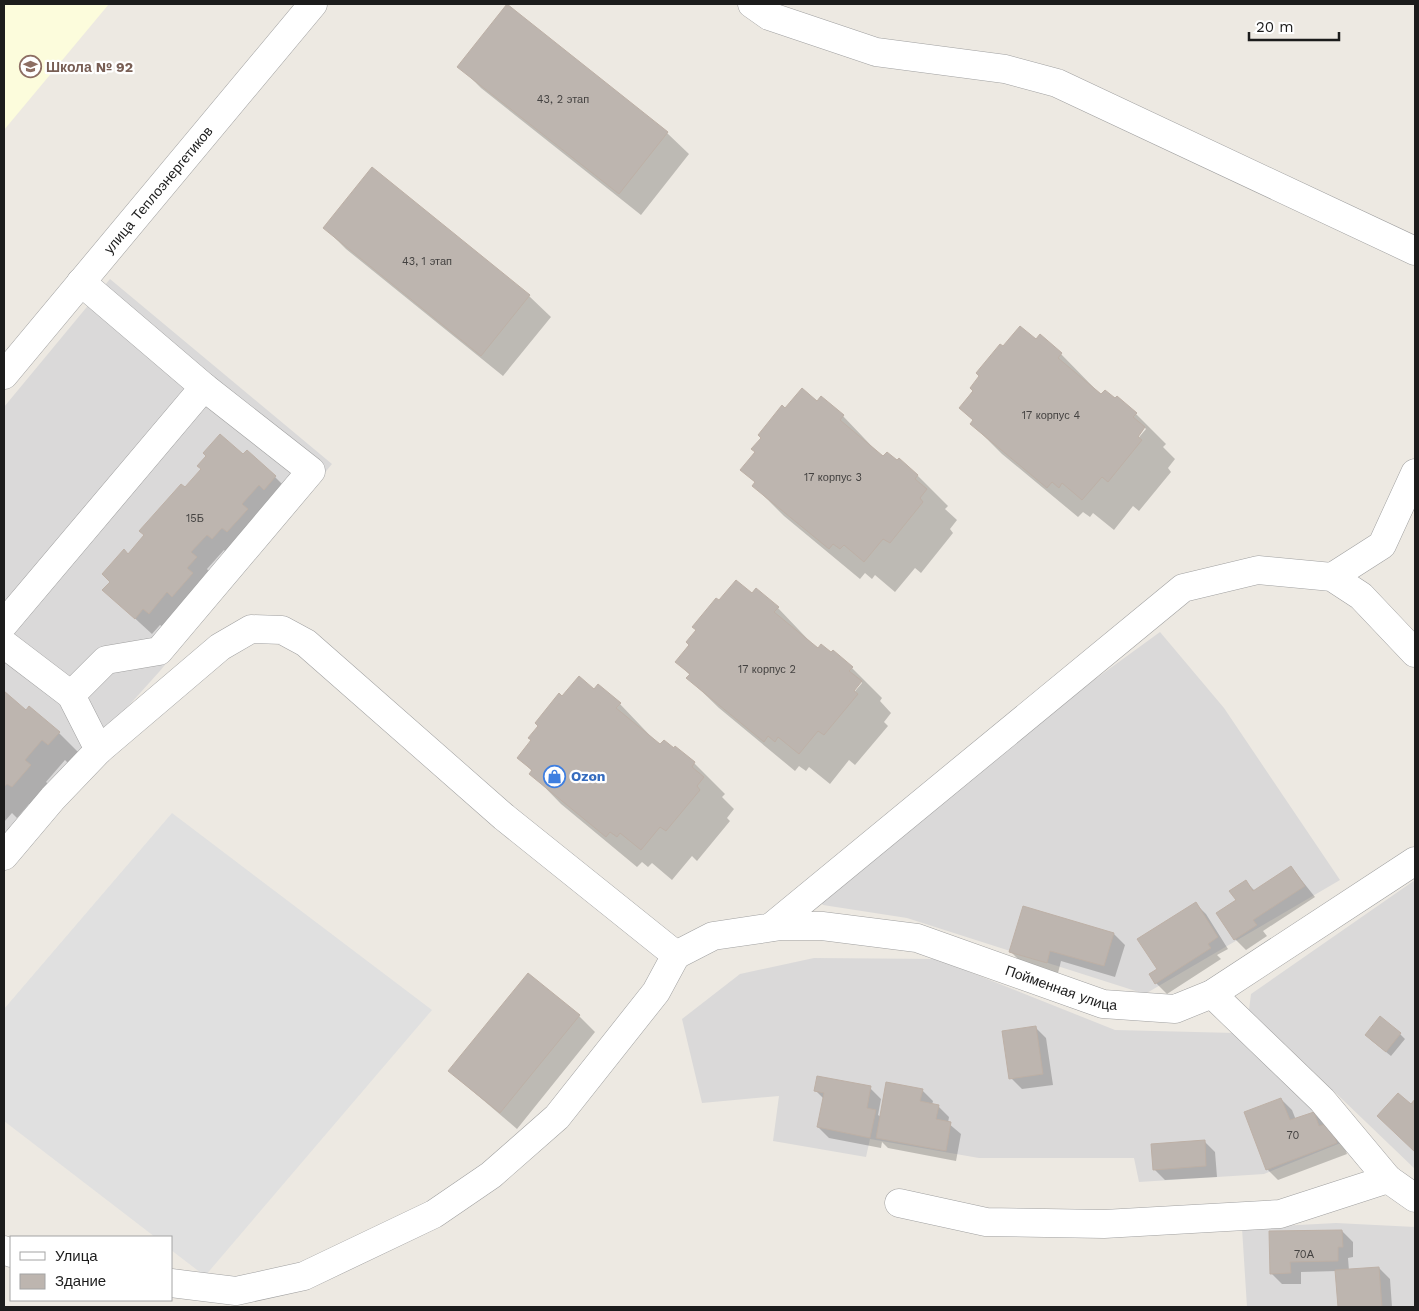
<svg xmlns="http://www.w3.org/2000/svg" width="1419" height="1311" font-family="'Work Sans',sans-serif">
  <rect width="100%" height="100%" fill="#ede9e2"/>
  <!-- residential -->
  <path fill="#dad9d9" d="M110,279L332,464L159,672L104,733L4,835V407Z
    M1160,632L1224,708L1340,880L1145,994L907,918L823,905L808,888Z
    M1415,880V1169L1249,1010L1251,994Z
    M814,958L937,959L1115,1030L1235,1033L1348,1140L1264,1174L1139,1182L1134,1158H979L870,1139L866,1157L773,1141L779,1096L702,1103L682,1019L740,974Z
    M1336,1223L1415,1227V1307H1247L1242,1228Z"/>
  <!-- education -->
  <path fill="#fcfcdc" d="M4,4H109L4,130Z"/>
  <!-- parking -->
  <path fill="#e0e0e0" d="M172,813L432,1010L205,1276L171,1250V1237H155L4,1121V1009Z"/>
  <!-- shadow -->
  <path fill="#0003" fill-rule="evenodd" d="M459,66L667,133L689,154L641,215L481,88Z
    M325,228L529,296L551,317L503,376L346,249Z
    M1040,336L1061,354L1102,396L1136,414L1166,444L1163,447L1175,459L1168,468L1171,472L1139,511L1133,506L1114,530L1093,513L1090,517L1083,512L1078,517L1002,454L972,424L974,421L960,408L1004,348L1036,341ZM1144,427L1146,429L1135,442Z
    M817,402L843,416L883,458L897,462L899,460L918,476L948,506L945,509L957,520L950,529L953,533L921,573L915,568L895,592L875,575L872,579L865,573L860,579L784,516L754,486L756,483L742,470L785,410Z
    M243,456L275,477L291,493L229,555L224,550L207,569L212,575L166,629L160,625L152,634L104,590L128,555L185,489Z
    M752,595L778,608L818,650L852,668L882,698L880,701L891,713L884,722L888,726L855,765L849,760L830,784L809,767L806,771L799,766L795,771L719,708L688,678L690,675L677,662L719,602ZM861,681L862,683L851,696L849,695Z
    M595,691L620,704L660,746L674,750L675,748L694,763L725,794L722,797L734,809L727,818L730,821L697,861L692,856L672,880L652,863L648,867L642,862L637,867L561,804L531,773L532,771L519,758L562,698Z
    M4,692L26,711L59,733L80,754L71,766L65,760L46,782L52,787L34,808L29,804L17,818L12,813L4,822Z
    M1291,867L1315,897L1263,931L1267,936L1246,950L1235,939L1218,914L1237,900L1246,882L1255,891Z
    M1195,903L1206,914L1228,949L1217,955L1221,959L1167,994L1156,983L1158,970Z
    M1024,907L1114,934L1125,945L1115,977L1061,961L1058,973L1022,963L1011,952Z
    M579,1016L595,1032L517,1129L449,1071Z
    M1035,1027L1046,1038L1053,1085L1022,1089L1011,1078Z
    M1400,1034L1405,1039L1391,1056L1371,1040Z
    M870,1088L881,1099L878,1115L881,1117L922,1090L933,1101L932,1105L938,1106L949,1117L948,1123L961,1134L956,1161L888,1148L882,1142L881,1148L829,1138L818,1127L824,1099L816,1091Z
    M1281,1099L1292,1110L1296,1120L1313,1113L1340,1135L1347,1154L1278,1180L1267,1169Z
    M1204,1141L1215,1152L1217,1177L1165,1180L1154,1169Z
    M1342,1231L1353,1242V1257L1348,1258L1349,1271L1379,1268L1390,1279L1392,1307H1340L1337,1271L1301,1272V1284H1282L1271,1273L1270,1233Z"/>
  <!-- building -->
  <path fill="#bdb5af" stroke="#bdb0a6" d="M507,4L668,132L619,194L457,67Z
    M372,167L530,295L481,356L323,228Z
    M1020,326L1036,339L1040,334L1062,353L1058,358L1101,394L1105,390L1115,398L1117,396L1137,413L1133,417L1145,427L1138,437L1142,440L1108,482L1102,477L1082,500L1062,483L1059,488L1052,482L1047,488L970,424L973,420L959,408L973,391L970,388L979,376L976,373L1000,344L1003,346Z
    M802,388L817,401L821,396L844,415L840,420L883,456L887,452L897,460L899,458L918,475L915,479L927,489L920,498L923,502L890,543L883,539L864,562L844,545L840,549L833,544L829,549L752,486L755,482L740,470L755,452L751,449L761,438L758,435L782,405L785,408Z
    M220,434L243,454L247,450L276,476L264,490L259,485L242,504L248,509L227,532L222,528L212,539L207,535L191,552L197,557L187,568L193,573L172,597L167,592L149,614L143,609L135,619L102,590L110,582L102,574L124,549L128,554L144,535L139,531L181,484L185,487L201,469L197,466L206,456L203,453Z
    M736,580L752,593L756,588L779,607L774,612L818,648L821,644L831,652L833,650L853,667L849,671L862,681L854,691L858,694L824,735L818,731L799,754L778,737L775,742L768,736L764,742L686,678L690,674L675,662L689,645L686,642L696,630L692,627L716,598L719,600Z
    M579,676L594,689L598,684L621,703L616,708L660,744L664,740L674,748L675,746L695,762L692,767L704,777L697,786L700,790L666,831L660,827L641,850L620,833L617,837L610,832L606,837L529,774L532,770L517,758L531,740L528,738L538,726L535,723L559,693L562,696Z
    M4,691L26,710L29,706L60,732L48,745L42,740L25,760L31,765L12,787L7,784L4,787Z
    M1291,866L1305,886L1253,920L1257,925L1234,940L1216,913L1236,900L1229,891L1246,880L1253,891Z
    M1196,902L1218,937L1208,944L1211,948L1155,984L1149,974L1157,969L1137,939Z
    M1023,906L1114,933L1104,966L1050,951L1047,963L1009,952Z
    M528,973L580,1015L500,1113L448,1071Z
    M1380,1016L1401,1033L1386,1052L1365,1035Z
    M1036,1026L1043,1074L1009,1079L1002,1031Z
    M817,1076L871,1086L867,1108L876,1110L870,1138L817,1127L824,1093L814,1091Z
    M886,1082L923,1089L920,1101L939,1105L936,1119L951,1122L946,1151L876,1138Z
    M1398,1093L1411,1104L1415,1099V1152L1377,1116Z
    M1281,1098L1290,1120L1314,1112L1319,1126L1329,1123L1337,1143L1266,1170L1244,1112Z
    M1205,1140L1206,1166L1153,1170L1151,1144Z
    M1342,1230L1343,1247H1338V1261L1290,1262L1291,1273L1270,1274L1269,1231Z
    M1379,1267L1382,1307H1338L1335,1270Z"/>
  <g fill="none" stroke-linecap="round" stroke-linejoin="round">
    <defs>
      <g id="minor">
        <path d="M752,4L769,16L876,52L1005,69L1057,83L1415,251"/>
        <path id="s1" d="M4,375L313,4"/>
        <path d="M1332,577L1382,545L1415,473"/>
        <path d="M4,624L204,387L81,282"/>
        <path d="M4,644L71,695L99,750"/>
        <path d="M71,695L106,660L159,651L311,471L204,387"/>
        <path d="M4,856L53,798L99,750L220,647L251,629L282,630L306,643L504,817L676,955"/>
        <path d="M771,927L1183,588L1258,570L1332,577L1361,596L1415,653"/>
        <path id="s2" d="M676,955L713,936L781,926H822L917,938L1103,1004L1175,1009L1212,994L1415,861"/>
        <path d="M1212,994L1322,1100L1388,1179L1415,1198"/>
        <path d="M899,1203L986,1222L1104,1224L1280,1214L1388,1179"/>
        <path d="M4,1250L11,1253"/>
        <path d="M171,1283L236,1291L304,1276L434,1214L491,1175L557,1117L656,992L676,955"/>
      </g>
    </defs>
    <!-- minor casing -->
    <use href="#minor" stroke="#a0a0a0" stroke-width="29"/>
    <!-- minor -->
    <use href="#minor" stroke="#fff" stroke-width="28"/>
  </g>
  <!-- icons -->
  <defs>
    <symbol id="school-ring" viewBox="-11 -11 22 22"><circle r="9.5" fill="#fff" stroke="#8d6e63" stroke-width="1.5"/><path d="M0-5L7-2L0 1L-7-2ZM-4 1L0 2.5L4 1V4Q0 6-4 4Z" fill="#8d6e63"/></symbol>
    <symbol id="shop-ring" viewBox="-11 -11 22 22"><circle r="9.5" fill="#fff" stroke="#3f7fe0" stroke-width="1.5"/><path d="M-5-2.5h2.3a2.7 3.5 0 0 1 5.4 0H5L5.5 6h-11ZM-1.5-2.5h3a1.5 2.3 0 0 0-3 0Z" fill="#3f7fe0"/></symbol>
  </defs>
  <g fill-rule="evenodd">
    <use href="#school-ring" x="18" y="54" width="25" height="25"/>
    <use href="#shop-ring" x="542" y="764" width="25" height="25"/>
  </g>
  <g text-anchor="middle" stroke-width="4.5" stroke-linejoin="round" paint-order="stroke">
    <!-- number labels -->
    <g font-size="11" fill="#444241">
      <text x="563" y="103">43, 2 этап</text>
      <text x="427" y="265">43, 1 этап</text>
      <text x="1051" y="419">17 корпус 4</text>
      <text x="833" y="481">17 корпус 3</text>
      <text x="195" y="522">15Б</text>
      <text x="767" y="673">17 корпус 2</text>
      <text x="1293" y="1139">70</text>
      <text x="1304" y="1258">70А</text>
    </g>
    <!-- education labels -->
    <g font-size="14" font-weight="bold" fill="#785e54" stroke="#fff" text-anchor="start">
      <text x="46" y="72">Школа № 92</text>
    </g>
    <!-- street labels -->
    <g font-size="14" fill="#1c1c1c" stroke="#fff">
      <text dy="5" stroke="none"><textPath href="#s1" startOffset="241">улица Теплоэнергетиков</textPath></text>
      <text dy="5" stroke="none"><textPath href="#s2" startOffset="400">Пойменная улица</textPath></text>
    </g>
    <!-- shop labels -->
    <g font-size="14" font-weight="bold" fill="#366cbe" stroke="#fff" text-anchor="start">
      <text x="571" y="781">Ozon</text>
    </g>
  </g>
  <!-- border -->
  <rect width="1419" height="1311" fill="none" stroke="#1c1c1c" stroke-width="10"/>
  <!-- legend -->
  <rect x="10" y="1236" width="162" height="65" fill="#ffffff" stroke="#a4a4a4"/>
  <rect x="20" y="1252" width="25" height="8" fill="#ffffff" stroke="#a4a4a4"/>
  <text x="55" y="1261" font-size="15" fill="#1c1c1c">Улица</text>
  <rect x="20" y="1274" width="25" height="15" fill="#bdb5af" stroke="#a4a4a4"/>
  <text x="55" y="1286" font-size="15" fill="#1c1c1c">Здание</text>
  <!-- scale -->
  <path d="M1249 32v8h90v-8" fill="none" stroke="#1c1c1c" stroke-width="2.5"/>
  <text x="1256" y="32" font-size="15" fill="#1c1c1c" stroke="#ffffff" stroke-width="4" paint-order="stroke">20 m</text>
</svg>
